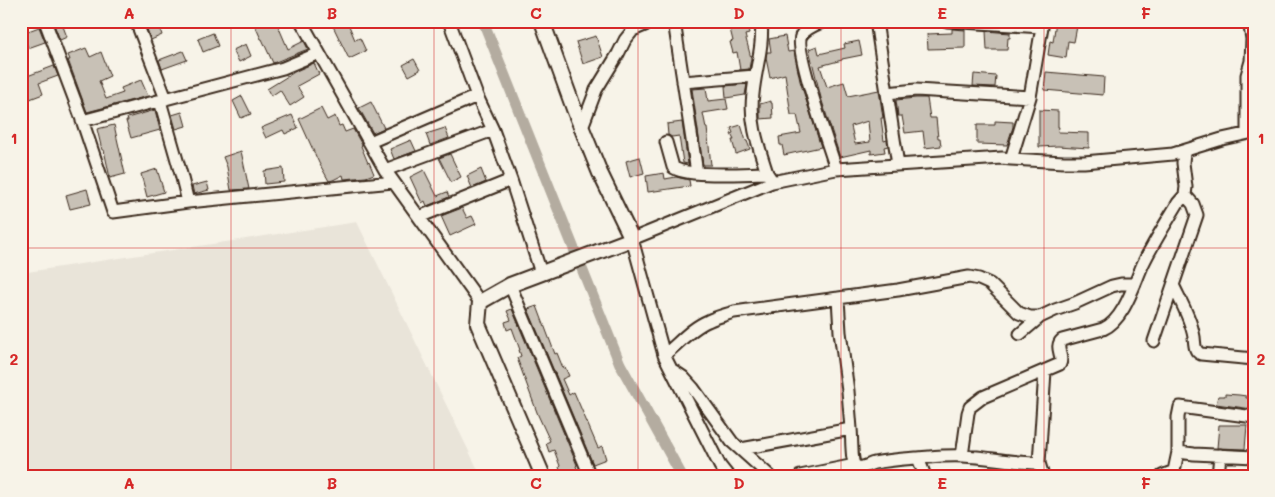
<svg xmlns="http://www.w3.org/2000/svg" width="1275" height="497" font-family="Mali,sans-serif">
  <rect width="100%" height="100%" fill="#f7f3e8"/>
  <filter id="ink" filterUnits="userSpaceOnUse"><feTurbulence type="fractalNoise" baseFrequency=".02" numOctaves="2"/><feDisplacementMap in="SourceGraphic" scale="10" xChannelSelector="R" yChannelSelector="G"/><feConvolveMatrix kernelMatrix="1 2 1 2 8 2 1 2 1" color-interpolation-filters="sRGB"/></filter>
  <g filter="url(#ink)">
    <!-- built -->
    <path fill="#e9e4d9" d="M357,222L481,476H21V273Z"/>
    <g fill="none" stroke-linecap="round" stroke-linejoin="round">
      <!-- canal -->
      <path stroke="#b4aca0" stroke-width="11" d="M483,21L620,364L682,476"/>
    </g>
    <!-- building -->
    <path fill="#c8c1b6" stroke="#3b2a1e" fill-rule="evenodd" d="M56,21H61L67,37L60,40L53,22Z
      M153,21H157L162,35L151,40L145,24Z
      M253,21H276L288,49L304,41L308,49L273,63L262,39H261Z
      M339,21H347L355,40L360,38L366,51L349,59L332,24Z
      M1056,21H1078L1074,42L1068,41L1066,58L1048,55L1050,41L1053,42Z
      M747,25L749,34L745,35L751,58L749,69L740,70L737,52L733,53L730,42L733,41L730,29Z
      M39,27L45,42L28,48L23,33Z
      M952,29L965,30V48L928,49L927,34L952,33Z
      M986,31L1010,33V38H1008L1007,50H987Z
      M213,33L218,46L203,52L198,39Z
      M596,36L603,57L583,64L576,42Z
      M785,36L788,52L794,51L800,81L821,147L784,155L782,145H780L779,137L801,133L797,115H791L785,74L770,78L766,58L767,52H771L769,39Z
      M859,41L862,55L842,59V60L820,66L827,87L844,82L848,96L879,90L883,118H881L884,141L887,140L888,146L884,147L885,152L871,154V150L840,157L821,98L809,49L817,46L819,54L845,48L844,44ZM868,121L870,142L855,144L851,126Z
      M246,44L251,56L239,62L233,50Z
      M86,48L90,57L101,52L110,76L99,81L106,99L123,93L121,88L141,80L148,96L87,112L68,60H70L68,55Z
      M183,51L187,60L162,69L159,60Z
      M414,59L420,70L409,76L403,65Z
      M314,63L319,74L297,86L304,97L290,106L280,90L271,96L267,89L296,71Z
      M54,66L58,76L39,83L43,94L30,99L22,78Z
      M1046,72L1104,77L1103,95L1044,90Z
      M974,74L996,76L995,87L973,86Z
      M747,84L745,95L726,98L725,86Z
      M706,88L708,101L726,99L728,109L703,113L706,128H707L711,165H703L692,89Z
      M242,96L251,114L241,118L233,101Z
      M916,98H927L930,118H936L938,138H940L941,146L925,148L923,131L905,133L902,116H898L896,100Z
      M771,101V103H772L773,118L760,119V104Z
      M371,102L384,128L373,133L359,108Z
      M321,108L327,120L335,116L339,126L342,125L345,132L353,129L362,145L361,146L368,163L369,162L374,174L366,177L344,179L343,175L333,180L329,181L319,163L299,119Z
      M155,110L160,130L131,138L126,121H128L127,118Z
      M1039,110L1058,111V127H1059L1058,132L1089,133V148L1058,146L1039,147Z
      M182,112L186,126L176,129L172,115Z
      M292,115L298,128L285,134L283,130L266,138L261,128Z
      M995,121L1013,122V127L1007,145L977,144V125H995Z
      M682,122L688,164L683,163L679,136L672,137L668,135L667,124Z
      M114,125L125,174L110,178L104,150H102L97,129Z
      M741,125L746,141H747L750,149L736,154L732,140H734L731,134L733,133L731,128Z
      M445,128L449,138L430,145L426,134Z
      M411,140L416,151L394,159L390,149Z
      M241,151L249,189L231,190L227,167L223,157Z
      M450,154L461,177L451,182L439,158Z
      M640,157L644,173L630,177L626,161Z
      M283,168L284,182L265,184L264,171Z
      M157,169L164,192L147,197L141,174Z
      M481,169L486,182L472,188L467,176Z
      M424,170L437,196L447,192L449,197L427,206L425,201L422,203L410,177Z
      M664,173L665,179L676,177L689,180L690,186L648,192L646,176Z
      M207,182L209,190L194,194L192,186Z
      M87,189L91,204L70,209L66,195Z
      M462,208L467,218L472,216L476,224L450,236L441,216Z
      M537,306L555,354L557,353L563,368L565,367L569,376L562,379L569,395L574,392L598,448L602,446L606,459L593,464L528,309Z
      M512,309L577,465L576,466L577,469L562,475L559,467L560,466L554,450L549,452L546,443L550,441L538,415L517,358L521,356L519,350H520L512,328L507,330L505,322L511,320L507,311Z
      M1225,394L1239,395L1246,396V398H1253L1252,409L1216,404L1218,396H1225Z
      M1219,425H1247L1245,449L1217,448Z"/>
    <g fill="none" stroke-linecap="round" stroke-linejoin="round">
      <defs>
        <path id="minor" d="M45,21L80,114L113,212L188,202L393,182
          M136,21L166,99
          M301,21L385,170L480,302
          M449,21L477,96
          M674,21L697,173
          M761,21C764,46 755,70 753,94C749,121 759,148 767,173
          M824,21C817,24 805,28 801,36C794,49 830,149 836,169
          M876,21L898,165
          M947,21L1042,27
          M683,82L755,76
          M887,93L916,90L1030,97
          M160,101L181,174L188,202
          M82,121L283,68L319,53
          M582,127L596,90L618,54L625,40L633,30L647,24L648,21
          M1247,133V75L1251,61L1252,39L1249,21
          M370,142L477,96L493,130L511,180L541,273
          M666,142L673,167C686,178 748,173 767,173L771,179
          M1011,159L1064,162H1084L1173,154L1222,139L1254,132
          M385,170L493,130
          M419,217L511,180
          M510,285L590,476
          M1173,285C1181,302 1191,319 1194,337C1195,345 1194,351 1201,354L1254,359
          M838,298L840,332L848,391L851,429
          M1020,334L1040,317L1055,310L1075,303L1112,286L1121,284H1135
          M1154,341L1197,215L1193,204L1185,195
          M664,355C678,344 691,328 708,321C716,317 725,315 734,312L898,290L969,277L979,279L990,284L1019,313L1030,317H1040
          M674,371L683,377L693,388L732,442L770,476
          M741,449L851,429C852,436 851,463 856,466C861,470 869,464 874,463C888,460 903,459 916,458C931,457 948,455 963,456C988,457 1014,463 1039,463L1045,371
          M1178,452L1194,454L1254,457
          M962,456L968,413L970,407L983,397L1060,364C1064,356 1054,347 1062,340L1103,329C1124,320 1134,284 1143,264C1153,243 1166,223 1178,203L1185,195L1186,187L1183,163L1184,151
          M918,458L925,476
          M1039,463L1043,476
          M728,476L720,466L664,355L632,239L772,182L836,169L1002,158L1011,159L1030,97L1043,21
          M800,476L855,465
          M1162,476L1174,471L1178,452V417L1180,407L1254,417
          M1218,476L1220,455"/>
        <path id="tertiary" d="M542,21L574,109L600,173L632,239L510,285L480,302L478,324L543,476"/>
      </defs>
      <!-- minor casing -->
      <use href="#minor" stroke="#3b2a1e" stroke-width="15"/>
      <!-- tertiary casing -->
      <use href="#tertiary" stroke="#3b2a1e" stroke-width="18"/>
      <!-- minor -->
      <use href="#minor" stroke="#f7f3e8" stroke-width="11"/>
      <!-- tertiary -->
      <use href="#tertiary" stroke="#f7f3e8" stroke-width="14"/>
    </g>
  </g>
  <!-- grid -->
  <path fill="none" stroke="#d62828" stroke-width="1" stroke-opacity="0.55" d="M231,21V476M434,21V476M638,21V476M841,21V476M1044,21V476M21,248H1254"/>
  <!-- margin -->
  <rect width="1275" height="497" fill="none" stroke="#f7f3e8" stroke-width="55"/>
  <rect x="28" y="28" width="1220" height="442" fill="none" stroke="#d62828" stroke-width="2"/>
  <g font-size="16" text-anchor="middle" font-weight="bold" fill="#d62828">
    <text x="129" y="19">A</text>
    <text x="332" y="19">B</text>
    <text x="536" y="19">C</text>
    <text x="739" y="19">D</text>
    <text x="942" y="19">E</text>
    <text x="1146" y="19">F</text>
    <text x="14" y="144">1</text>
    <text x="1261" y="144">1</text>
    <text x="14" y="365">2</text>
    <text x="1261" y="365">2</text>
    <text x="129" y="489">A</text>
    <text x="332" y="489">B</text>
    <text x="536" y="489">C</text>
    <text x="739" y="489">D</text>
    <text x="942" y="489">E</text>
    <text x="1146" y="489">F</text>
  </g>
</svg>
